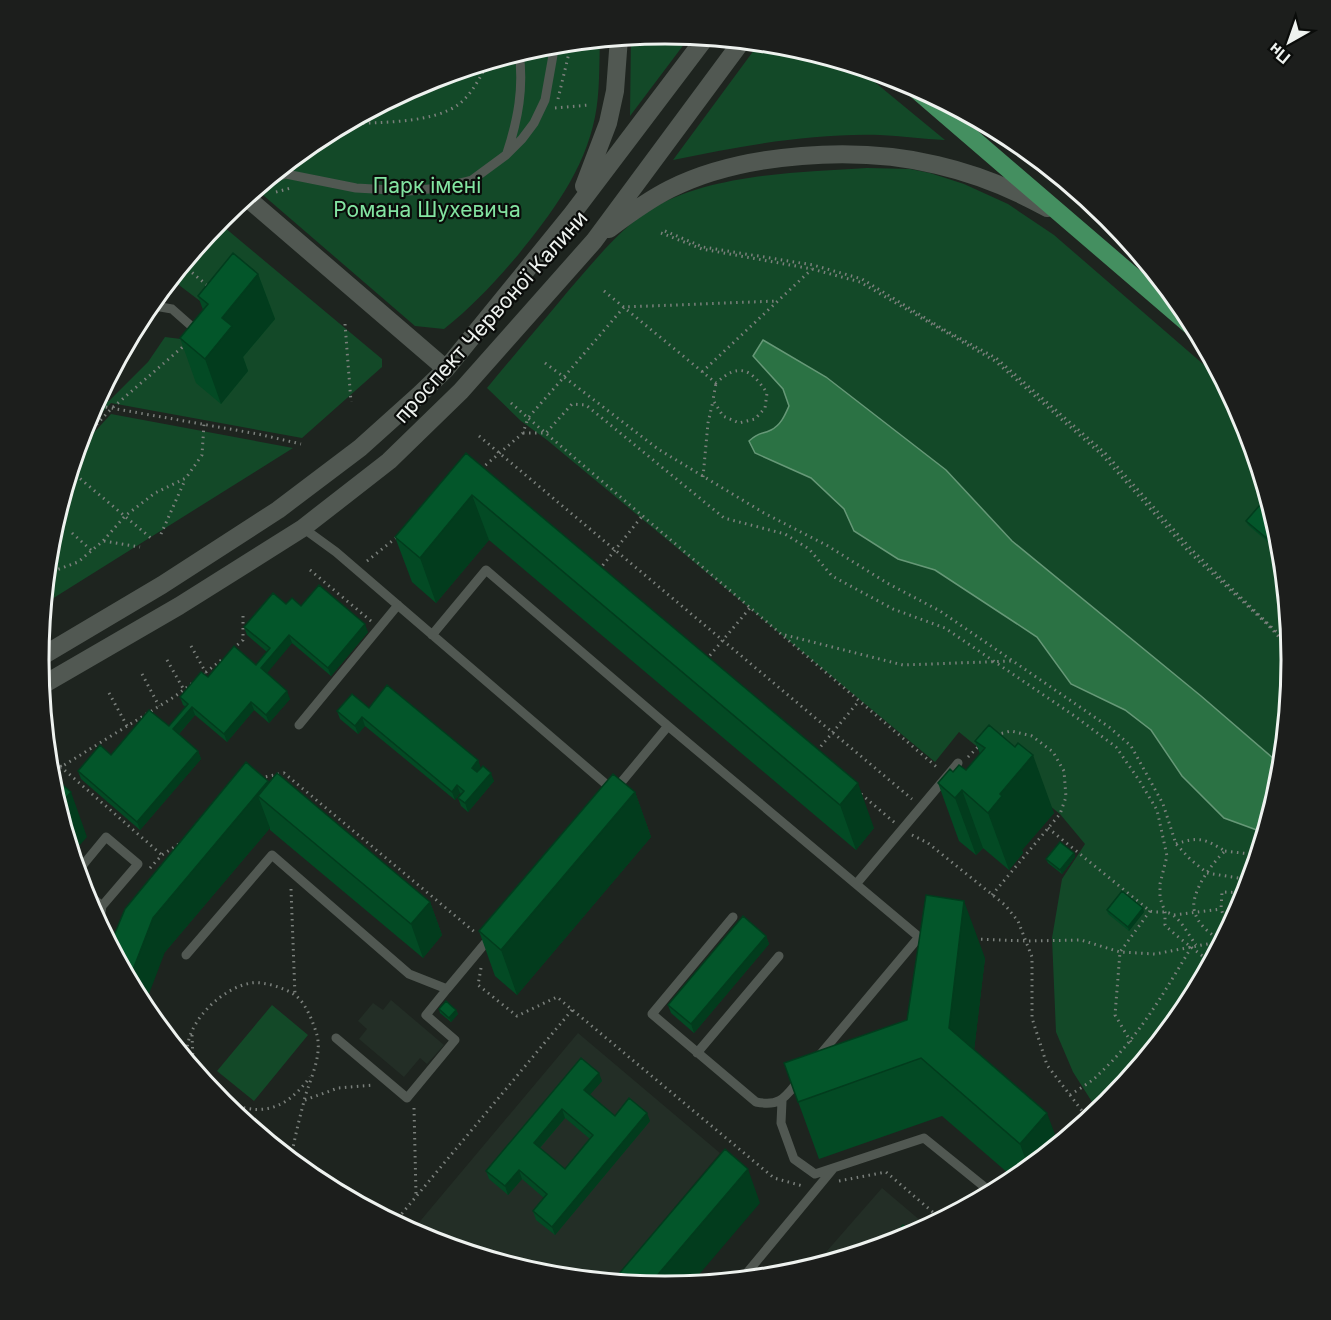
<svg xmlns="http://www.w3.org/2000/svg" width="1331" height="1320" font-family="Inter,sans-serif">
  <rect width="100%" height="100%" fill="#1e241f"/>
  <!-- built -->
  <path fill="#232e26" d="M391,1000L444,1045L427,1064L420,1058L404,1077L359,1039L367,1029L358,1021L373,1003L383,1010Z
    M578,1033L720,1153L612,1282L543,1275L425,1239L411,1232Z
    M882,1188L928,1227L905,1239L813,1267Z"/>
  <!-- green -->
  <path fill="#134928" d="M665,33L691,35L630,116L631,36Z
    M600,39C599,65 600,92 595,117C584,171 552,213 518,255C495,282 472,307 444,329L415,326L256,189L317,138L426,81L544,45Z
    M760,42L788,45L854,65L945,140C923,139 901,136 880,135C811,133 741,146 673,160Z
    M994,128L1014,139L1109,217L1142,257Z
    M867,168L910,169L930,173L964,184L1008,204L1054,235L1225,383L1245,420L1281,538L1292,660L1280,783L1245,900L1187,1009L1109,1104L1101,1110L1094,1105L1073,1072L1056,1032L1052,938L1062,879L1085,844L1060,814L959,732L935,762L547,440L521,421L487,388C514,355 542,323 569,290C594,262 618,230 650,210C708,174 801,172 867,168Z
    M218,222L382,359V367L302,438L111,403L82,434L86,420L98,398L109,401L148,362L165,337L181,339L229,323L171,279Z
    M111,414L293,448L44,604L51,537L77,451Z
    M272,1005L308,1035L254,1101L217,1071Z"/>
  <!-- water -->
  <path fill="#2b7244" stroke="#669877" stroke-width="1.5" d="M763,340L826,377L946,470L1012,541L1201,696L1281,765L1280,783L1265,833L1224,818L1182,776L1151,730L1125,710L1071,684L1037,637L935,570L898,559L854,531L844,509L811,478L755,453L749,441C760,431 761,435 771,430C781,425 785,415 789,406L783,389L753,356Z"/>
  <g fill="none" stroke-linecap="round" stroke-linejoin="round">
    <!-- path -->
    <path stroke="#7b807c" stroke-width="3" stroke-dasharray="1.5 4.5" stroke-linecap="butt" d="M558,99L569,53V44
      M555,108L589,105
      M345,124C377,122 433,124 459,104C472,94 481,76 488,62
      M276,192L291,188
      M665,231L703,247L813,265L862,279L943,329L996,358L1105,453L1191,549L1291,646
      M661,233L702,249L812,269L860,282L995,361L1101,454L1189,552L1267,624L1291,650
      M183,265L209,287
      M604,291L716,383C739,362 751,369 767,393L765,408L755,419L739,423L723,416L713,400L716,383
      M345,324L351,402
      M545,363L564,377L624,307L777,301
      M702,372L812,269
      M511,403L528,418L564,377L658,449L764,513L828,546L887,583L940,611L1109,727L1131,746L1163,804L1176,844L1190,859L1207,873L1251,880
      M94,405L258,434L301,444
      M523,433H546L572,404L586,405L724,518L785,534L809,549L832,576L893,609L945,628L1076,717L1116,747L1139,780L1157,810L1167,856L1160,884V898L1165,912V925C1179,939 1196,950 1211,963
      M479,436L912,799
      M80,442L111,409L186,344
      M481,469L523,433L528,418L939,769
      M71,471L152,539
      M703,477L708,423L713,401
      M72,533L91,550
      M161,534L185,480
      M104,541L140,547
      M367,561L397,537
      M310,570L371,621
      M599,570L643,515
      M47,571L51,572L78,562L103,541L125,516L155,493L186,478L202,455L204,424
      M785,635L903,665L1012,661
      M191,646L206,673
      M233,649L243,640V615
      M167,660L184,690
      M706,660L750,608
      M142,674L159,706
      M201,676L224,658
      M109,693L127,726
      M47,745L61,767L174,697L194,682
      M817,751L859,701
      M968,757L980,745
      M50,774L61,767L162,855
      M260,778L284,773L477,934
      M861,794L895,823
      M1048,828L1150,911C1157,913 1163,911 1169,913C1180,917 1189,936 1196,945
      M912,835L928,843L1005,905L1018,921L1032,957V1018L1047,1065L1089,1120
      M1176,844C1199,836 1205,839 1225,851C1212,863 1188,895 1195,913C1199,926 1211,934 1221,941
      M1225,851L1258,855
      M150,868L162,855L179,844
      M291,889L295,995
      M992,895L1060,814L1066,797L1064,771L1053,752L1032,736L1011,731L999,734
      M1174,915L1221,909
      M1234,921L1226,922L1221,909L1222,892L1247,893
      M975,939L1027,941L1081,940L1120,952L1155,954L1223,941
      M481,968L478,985L517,1016L557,997L774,1178L803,1186
      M192,1035L193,1060L200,1077
      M1131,1042L1115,1015L1120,952L1150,911
      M185,1058C187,1049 188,1039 192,1031C201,1010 227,987 251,983C263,981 285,988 295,995C306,1003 313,1022 317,1035C322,1056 311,1077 305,1097C300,1117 294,1139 291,1160
      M1070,1095C1080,1088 1092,1082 1100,1073C1139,1037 1165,991 1192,946
      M216,1096C255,1118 283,1114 310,1077
      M305,1100L338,1088L374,1085
      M414,1108L416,1195
      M839,1181L886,1172L942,1220
      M394,1223L572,1010
      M913,1228L918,1233"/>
    <!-- lane -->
    <path stroke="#515852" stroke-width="9" d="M507,153C518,119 524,88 519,52
      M267,180L286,174L356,188L409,191L439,188L472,180L506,155L522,139L534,123L545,100L555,44
      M149,305L172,309L198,332
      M303,528L336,552L614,791L668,726L919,937L819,1056
      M432,635L486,570L668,726
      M299,725L398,605
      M78,871L106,837L138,864L102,906L99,924
      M857,883L958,763
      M83,890L102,906
      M733,917L652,1014L756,1102C781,1107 785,1097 800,1079
      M186,955L272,855L409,974L447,989L492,935
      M336,1038L407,1098L455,1040L426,1015L447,989
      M697,1053L779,956
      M782,1101L781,1123L794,1159L815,1174L924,1138L992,1193
      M741,1280L833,1169"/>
    <!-- secondary -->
    <path stroke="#515852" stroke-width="18" d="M584,186L608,123L615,91L619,38
      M246,197L446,369
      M609,229C629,214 648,200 670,189C744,152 858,146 937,165C976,174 1013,189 1047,208
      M39,658L162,585L278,510L360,448L419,395L446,369L572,214L706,37
      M41,686L179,606L303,528L389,461L461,391L594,241L742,41"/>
    <!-- primary -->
    <path stroke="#448f60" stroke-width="18" d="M906,81L1198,332"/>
  </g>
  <!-- wall -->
  <path fill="#034a24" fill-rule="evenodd" d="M258,274L275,319L243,357L248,371L221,404L196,383L180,338L203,310L198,296Z
    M466,453L874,828L856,850L489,540L436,603L412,582L395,537Z
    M1246,521L1281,538V546L1277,550L1248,525Z
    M286,604L301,606L368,632L331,676L292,643L266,673L290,699L269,723L254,710L227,742L195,715L179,734L198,751L201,759L140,830L81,779L78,771L169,726L186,707L183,705L180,697L208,677L256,665L267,652L247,635L244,627Z
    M369,708L478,760L481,769L494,781L468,812L461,806L458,798L461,794L460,793L455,800L365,726L358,734L340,719L337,711Z
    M989,725L1054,813L1022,850L1023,853L1009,870L983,848L976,855L959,841L938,783L953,772L966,770L980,754L975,741Z
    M268,781L269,783L430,902L442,935L423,958L270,830V828L165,952L110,945Z
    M635,792L651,837L517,995L495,976L479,931Z
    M1074,853L1075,857L1062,874L1048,863L1046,859Z
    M1107,910L1144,912L1129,931L1108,914Z
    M766,936L769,944L694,1033L671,1013L668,1005Z
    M985,958L974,1050L1059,1145L1016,1180L942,1116L819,1159L784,1063L907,1020Z
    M439,1009L456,1010L458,1014L451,1022L440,1013Z
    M581,1058L602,1081L590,1094L615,1116L650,1121L555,1235L536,1220L533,1211L544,1198L522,1179L508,1195L489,1179L486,1171ZM565,1118L590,1139L565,1169L540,1148Z"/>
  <!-- shaded-wall -->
  <path fill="#023c1d" d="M258,274L275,319L243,357L248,371L221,404L205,359L222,318Z
    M472,495L489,540L436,603L420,558Z
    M1281,541V546L1277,550L1276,546Z
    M365,624L368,632L331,676L328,668Z
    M289,635L292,643L264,677L261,668Z
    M287,691L290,699L269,723L266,715Z
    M251,702L254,710L227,742L224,734Z
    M192,707L195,715L176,737L173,729Z
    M362,717L365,726L358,734L355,726Z
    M198,751L201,759L140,830L137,822Z
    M1033,755L1054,813L1022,850L1023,853L1009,870L988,813L1000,794Z
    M478,760L481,769L475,776L472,768Z
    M491,773L494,781L468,812L465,803Z
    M268,781L281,815L258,796L270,828L165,952L144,1007L129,980L153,918Z
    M858,783L874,828L856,850L840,805Z
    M457,785L460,793L455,800L452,792Z
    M962,790L983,848L976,855L955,798Z
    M71,792L87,837L72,854L58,807Z
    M635,792L651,837L517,995L501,950Z
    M1074,853L1075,857L1062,874L1060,870Z
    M964,901L985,958L970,1085L949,1028Z
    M430,902L442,935L423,958L411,924Z
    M1143,908L1144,912L1129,931L1128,927Z
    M766,936L769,944L694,1033L691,1024Z
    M456,1010L458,1014L451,1022L449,1018Z
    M599,1073L602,1081L587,1098L584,1090Z
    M562,1109L565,1118L537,1151L534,1143Z
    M647,1113L650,1121L555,1235L552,1227Z
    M1047,1113L1059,1145L1029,1169L1020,1144Z
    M748,1169L760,1203L691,1284L665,1287L649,1285Z
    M519,1170L522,1179L508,1195L505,1186Z"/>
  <!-- building -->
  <path fill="#03562a" stroke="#023c1d" stroke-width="1.5" fill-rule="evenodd" d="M233,253L258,274L222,318L232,326L205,359L180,338L208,304L198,296Z
    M466,453L858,783L840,805L472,495L420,558L395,537Z
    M1266,498L1269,501L1281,538V541L1276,546L1246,521Z
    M319,585L365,624L328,668L289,635L261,668L287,691L266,715L251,702L224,734L192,707L173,729L198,751L137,822L78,771L100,745L111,755L149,710L169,726L188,704L180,697L201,672L208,677L234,646L256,665L270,648L244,627L273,593L286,604L292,598L301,606Z
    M387,685L478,760L472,768L477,772L483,766L491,773L465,803L458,798L464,791L457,785L452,792L362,717L355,726L337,711L352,694L369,708Z
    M989,725L1015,747L1018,743L1033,755L1000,794L1002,796L988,813L962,790L955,798L938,783L950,769L953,772L959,765L966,770L985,748L975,741Z
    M246,762L268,781L153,918L129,980L110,945L125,909Z
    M277,773L430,902L411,924L258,796Z
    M50,774L71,792L58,807L50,782Z
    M613,774L635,792L501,950L479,931Z
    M1060,842L1074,853L1060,870L1046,859Z
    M1122,891L1143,908L1128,927L1107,910Z
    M926,895L964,901L949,1028L1047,1113L1020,1144L921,1058L798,1102L784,1063L907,1020Z
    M743,916L766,936L691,1024L668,1005Z
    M446,1001L456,1010L449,1018L439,1009Z
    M581,1058L599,1073L584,1090L615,1116L629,1098L647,1113L552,1227L533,1211L547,1194L519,1170L505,1186L486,1171ZM562,1109L593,1135L565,1169L534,1143Z
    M725,1149L748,1169L649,1285L612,1282Z
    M903,1225L914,1234L905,1239L885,1245Z"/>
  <g text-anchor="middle" stroke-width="4.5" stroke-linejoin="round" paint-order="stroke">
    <!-- park labels -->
    <g font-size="21" fill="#83e4a1" stroke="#0a0c0a">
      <text x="427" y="193">Парк імені<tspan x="427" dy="24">Романа Шухевича</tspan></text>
    </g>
    <!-- street labels -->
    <g font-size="21" fill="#eef2ef" stroke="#0a0c0a">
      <text transform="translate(491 317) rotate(-48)" y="7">проспект Червоної Калини</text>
    </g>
  </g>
  <!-- crop -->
  <path d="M0 0H1331V1320H0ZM49 660a616 616 0 1 1 1232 0a616 616 0 1 1-1232 0Z" fill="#1c1e1c" fill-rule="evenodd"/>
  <path fill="none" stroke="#eef2ef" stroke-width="3" d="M49 660a616 616 0 1 1 1232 0a616 616 0 1 1-1232 0Z"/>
  <!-- north arrow -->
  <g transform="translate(1289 42) rotate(220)" stroke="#0a0c0a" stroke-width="4.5" paint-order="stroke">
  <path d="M0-4.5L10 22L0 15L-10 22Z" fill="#eef2ef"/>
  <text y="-9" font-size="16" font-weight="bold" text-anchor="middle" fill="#eef2ef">Пн</text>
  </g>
</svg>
